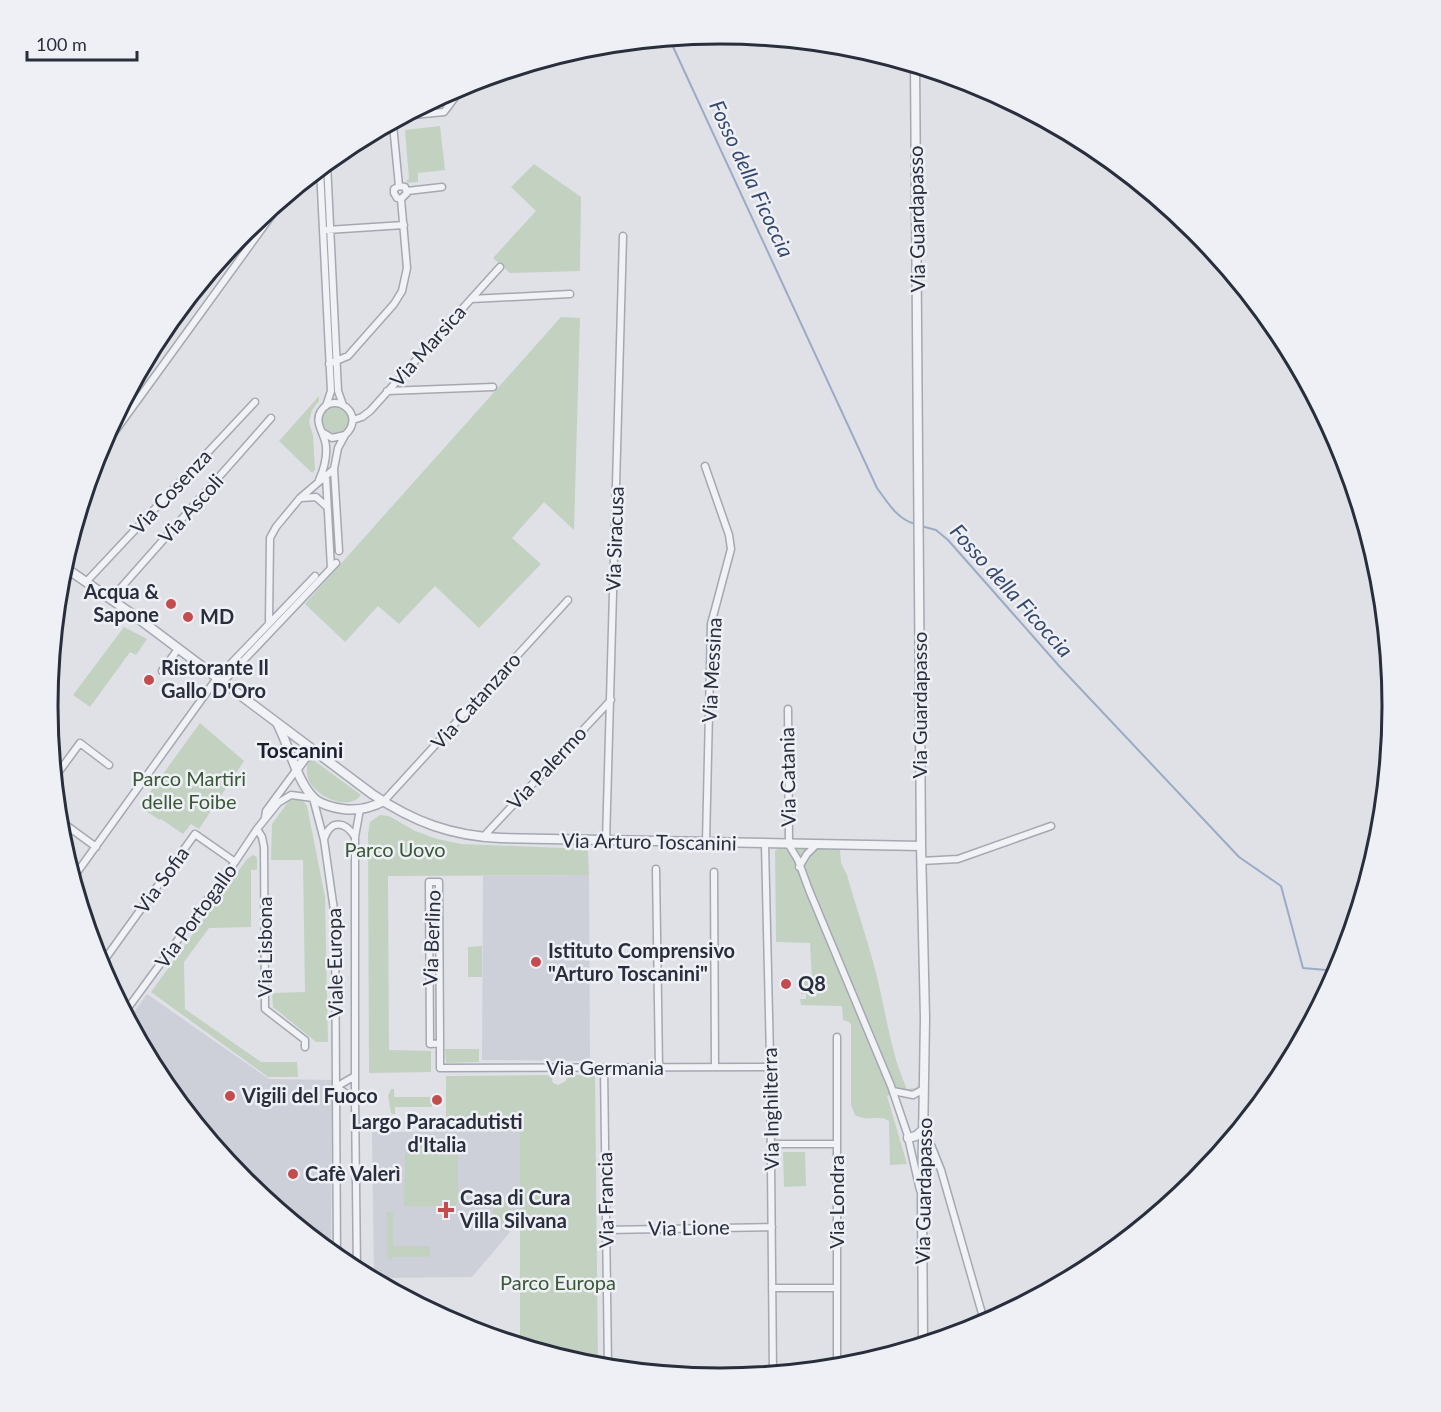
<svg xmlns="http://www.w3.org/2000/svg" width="1441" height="1412" font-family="Lato,sans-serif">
  <rect width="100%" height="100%" fill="#dfe1e7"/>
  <!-- built -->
  <path fill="#cdd0d9" d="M589,875L590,1061L482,1060L483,876Z
    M147,994L269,1079L332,1080L331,1253L244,1182L161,1080L129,1019Z
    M520,1131V1220L472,1277L374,1278L372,1132Z"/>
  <!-- green -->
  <path fill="#c3d1c1" d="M440,126L445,170L418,173V182L407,183V180L409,179L405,130Z
    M534,164L581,197L580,271L510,273L493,258L536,211L511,187Z
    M561,317L580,318L574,530L544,502L512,538L541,564L479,628L435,586L399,624L378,606L345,642L305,604Z
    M319,396V401L312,410L309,422L313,435L315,470L312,473L279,441Z
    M321 420a14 14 0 1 1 28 0a14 14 0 1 1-28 0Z
    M124,627L147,639L136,655L130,652L90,707L73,695Z
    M200,723L244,761L199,829L191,824L183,834L161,819L160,820L139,807Z
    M312,759L361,795C349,811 320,798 311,784C307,779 307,772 307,765Z
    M297,798L303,801L307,806L325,897L328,1042H316L273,1007L272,993L305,992L303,860H271L272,824L289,801Z
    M380,815L389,816L415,831L437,839L461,844L588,849L589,875L388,876L389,1050L431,1051V1072L369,1073L368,834L370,822Z
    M779,848L840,849L841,863L847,875C856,908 868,940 876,973C886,1011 890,1052 907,1089L916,1088L919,1083L917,1089L909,1091L900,1089L887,1096L907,1164L890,1165L889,1121C878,1114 869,1123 855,1115L851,1105V1024L849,1022L843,1020L842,1006L801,1005L800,999H806V994H801L802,979L812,980L810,943L776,942L775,851Z
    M253,855L257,857V870H251V927L209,928L184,962L185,1009L261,1062H297L298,1077H268L151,992L247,859Z
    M482,946V977H468V947Z
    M445,1049H479V1062L446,1063Z
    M551,1075L553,1083L558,1085L566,1081L567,1075H595L598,1367L589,1366L520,1345V1131H446V1076Z
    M391,1089H394V1097H432V1107H395V1114H393L391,1113L388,1096Z
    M407,1146H458V1203L454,1207L404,1206L405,1153Z
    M783,1152H805L806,1186L784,1187Z
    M493,1200H508V1216L501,1227H493Z
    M387,1212H393V1246H430V1257H393L390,1261L387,1257Z"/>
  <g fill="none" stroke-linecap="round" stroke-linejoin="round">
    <!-- stream -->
    <path stroke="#9cabc5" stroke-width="2" d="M669,38L877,488C888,503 897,519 915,524
      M921,526L936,530L948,540L1060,667L1239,857L1281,886L1303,968L1338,971"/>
    <defs>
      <path id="minor" d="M403,116L444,112L465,84
        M399,119L397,123L393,125L399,186
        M327,163L338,391L343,405
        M320,169L331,391L326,406
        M309,177L320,179
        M407,191L442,187
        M327,230L404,225
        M471,299L570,294
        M329,364L348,356L394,304L402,291L407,268L401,199L407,193L405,187L399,186L394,189V193L397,198L401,199
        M387,391L493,387
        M353,420L362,417L370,411L500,267
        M97,456L285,197
        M705,466L729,535L731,549L711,624L706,843
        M334,469L339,551
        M326,476L331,568
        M319,480C324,469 327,459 326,447C326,435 313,423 321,411C335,390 367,415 345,435L332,438L322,432
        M301,498L316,497L326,506
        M87,581L255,402
        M111,599L271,418
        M269,623L270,538L276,527L300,498L334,469L338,448L345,435
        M162,671L178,649
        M223,682L336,563
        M788,709L789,845L798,860L809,890L891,1086L907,1133L920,1190
        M55,777L80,743L109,765
        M384,801L568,600
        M265,818L266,811L297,769
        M59,820L96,847
        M257,829L262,837L264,847L265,1009L305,1040V1047
        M483,837L611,700
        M324,839C331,819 345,821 355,837
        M606,842L623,236
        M765,844L770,1058L773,1374
        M921,861L958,859L1051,826
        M799,867L807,854L816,845
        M656,869L659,1068
        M714,872L715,1067
        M73,878L217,678L315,576
        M429,882H439L440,1043L430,1044Z
        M100,966L195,834L235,862
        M125,1012L235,862L257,829L278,803L291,795L313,798L324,840L335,917L337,1258
        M837,1037V1368
        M440,1043V1068L770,1067
        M604,1068L608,1368
        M893,1091L913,1095L924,1089
        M355,1099L336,1087L355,1076
        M925,1130L941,1170L985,1324
        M771,1144H837
        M606,1230L772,1227
        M357,1271L355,1099V837L360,809
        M772,1288H837"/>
      <path id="tertiary" d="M915,65L921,846L925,1018L922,1201L923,1345
        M63,566L135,616L372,794C414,822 451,836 501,838L921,846
        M278,725C289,746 297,781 313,797C319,804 334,808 343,809C358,811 371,808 384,801
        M297,769L305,758L316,752
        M908,1138L916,1136L925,1128"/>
    </defs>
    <!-- minor casing -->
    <use href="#minor" stroke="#a5a8b1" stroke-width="9"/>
    <!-- tertiary casing -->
    <use href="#tertiary" stroke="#a5a8b1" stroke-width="11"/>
    <!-- minor -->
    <use href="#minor" stroke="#f1f2f6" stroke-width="6"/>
    <!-- tertiary -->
    <use href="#tertiary" stroke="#f1f2f6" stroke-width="8"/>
  </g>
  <!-- markers -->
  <g fill="#c44c4e" stroke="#eef0f5" stroke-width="2">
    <circle cx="171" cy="604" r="6"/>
    <circle cx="188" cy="617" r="6"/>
    <circle cx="149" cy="680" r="6"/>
    <circle cx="536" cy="962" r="6"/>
    <circle cx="786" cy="984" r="6"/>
    <circle cx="230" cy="1096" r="6"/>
    <circle cx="437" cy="1100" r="6"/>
    <circle cx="293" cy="1174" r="6"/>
    <path d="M443 1201h6v6h6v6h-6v6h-6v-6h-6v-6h6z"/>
  </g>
  <g text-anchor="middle" stroke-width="5" stroke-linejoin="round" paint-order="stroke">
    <!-- street labels -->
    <g font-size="20" fill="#292e3d" stroke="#eef0f5">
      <text transform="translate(917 219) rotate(-91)" y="7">Via Guardapasso</text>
      <text transform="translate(428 346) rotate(-48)" y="7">Via Marsica</text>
      <text transform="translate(171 492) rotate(-47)" y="7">Via Cosenza</text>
      <text transform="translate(191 509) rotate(-48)" y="7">Via Ascoli</text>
      <text transform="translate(615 539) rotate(-88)" y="7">Via Siracusa</text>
      <text transform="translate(712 670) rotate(-87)" y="7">Via Messina</text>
      <text transform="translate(476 701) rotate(-48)" y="7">Via Catanzaro</text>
      <text transform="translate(920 705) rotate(-90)" y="7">Via Guardapasso</text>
      <text transform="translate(547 768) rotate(-47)" y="7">Via Palermo</text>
      <text transform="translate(788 777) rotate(-91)" y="7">Via Catania</text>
      <text transform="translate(649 842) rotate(1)" y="7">Via Arturo Toscanini</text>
      <text transform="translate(162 880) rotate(-54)" y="7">Via Sofia</text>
      <text transform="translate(196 916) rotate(-54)" y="7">Via Portogallo</text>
      <text transform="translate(432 938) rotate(-88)" y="7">Via Berlino</text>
      <text transform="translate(265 947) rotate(-90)" y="7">Via Lisbona</text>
      <text transform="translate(335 963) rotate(-91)" y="7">Viale Europa</text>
      <text x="605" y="1075">Via Germania</text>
      <text transform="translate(771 1109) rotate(-91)" y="7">Via Inghilterra</text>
      <text transform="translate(924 1191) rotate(-89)" y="7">Via Guardapasso</text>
      <text transform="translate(606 1200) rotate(-91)" y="7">Via Francia</text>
      <text transform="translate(837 1202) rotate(-90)" y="7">Via Londra</text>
      <text transform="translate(689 1228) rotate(-1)" y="7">Via Lione</text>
    </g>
    <!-- poi labels -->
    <g font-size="20" font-weight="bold" fill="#292e3d" stroke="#eef0f5" text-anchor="start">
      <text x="159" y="599" text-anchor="end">Acqua &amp;<tspan x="159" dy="23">Sapone</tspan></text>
      <text x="200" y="624">MD</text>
      <text x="161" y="675">Ristorante Il<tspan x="161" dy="23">Gallo D'Oro</tspan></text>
      <text x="548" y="958">Istituto Comprensivo<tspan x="548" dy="23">"Arturo Toscanini"</tspan></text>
      <text x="798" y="991">Q8</text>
      <text x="242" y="1103">Vigili del Fuoco</text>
      <text x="437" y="1129" text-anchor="middle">Largo Paracadutisti<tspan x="437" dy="23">d'Italia</tspan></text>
      <text x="305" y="1181">Cafè Valerì</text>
      <text x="460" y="1205">Casa di Cura<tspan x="460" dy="23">Villa Silvana</tspan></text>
    </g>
    <!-- park labels -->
    <g font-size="20" fill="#395837" stroke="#eef0f5">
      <text x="189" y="786">Parco Martiri<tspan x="189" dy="23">delle Foibe</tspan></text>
      <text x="395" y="857">Parco Uovo</text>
      <text x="558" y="1290">Parco Europa</text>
    </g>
    <!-- water labels -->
    <g font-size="21" font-style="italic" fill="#36486e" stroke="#eef0f5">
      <text transform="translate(751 179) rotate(65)" y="7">Fosso della Ficoccia</text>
      <text transform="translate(1011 591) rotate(48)" y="7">Fosso della Ficoccia</text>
    </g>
    <!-- neighbourhood labels -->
    <g font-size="21" font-weight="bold" fill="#1b1f2e" stroke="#eef0f5">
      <text x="300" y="758">Toscanini</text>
    </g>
  </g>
  <!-- crop -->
  <path d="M0 0H1441V1412H0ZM58 706a662 662 0 1 1 1324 0a662 662 0 1 1-1324 0Z" fill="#eef0f5" fill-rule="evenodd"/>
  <path fill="none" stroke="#292e3d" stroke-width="3" d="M58 706a662 662 0 1 1 1324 0a662 662 0 1 1-1324 0Z"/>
  <!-- scale -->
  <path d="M27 51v9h110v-9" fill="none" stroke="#292e3d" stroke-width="3"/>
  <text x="36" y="51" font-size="18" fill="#292e3d" stroke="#eef0f5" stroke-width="4.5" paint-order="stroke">100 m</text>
</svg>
